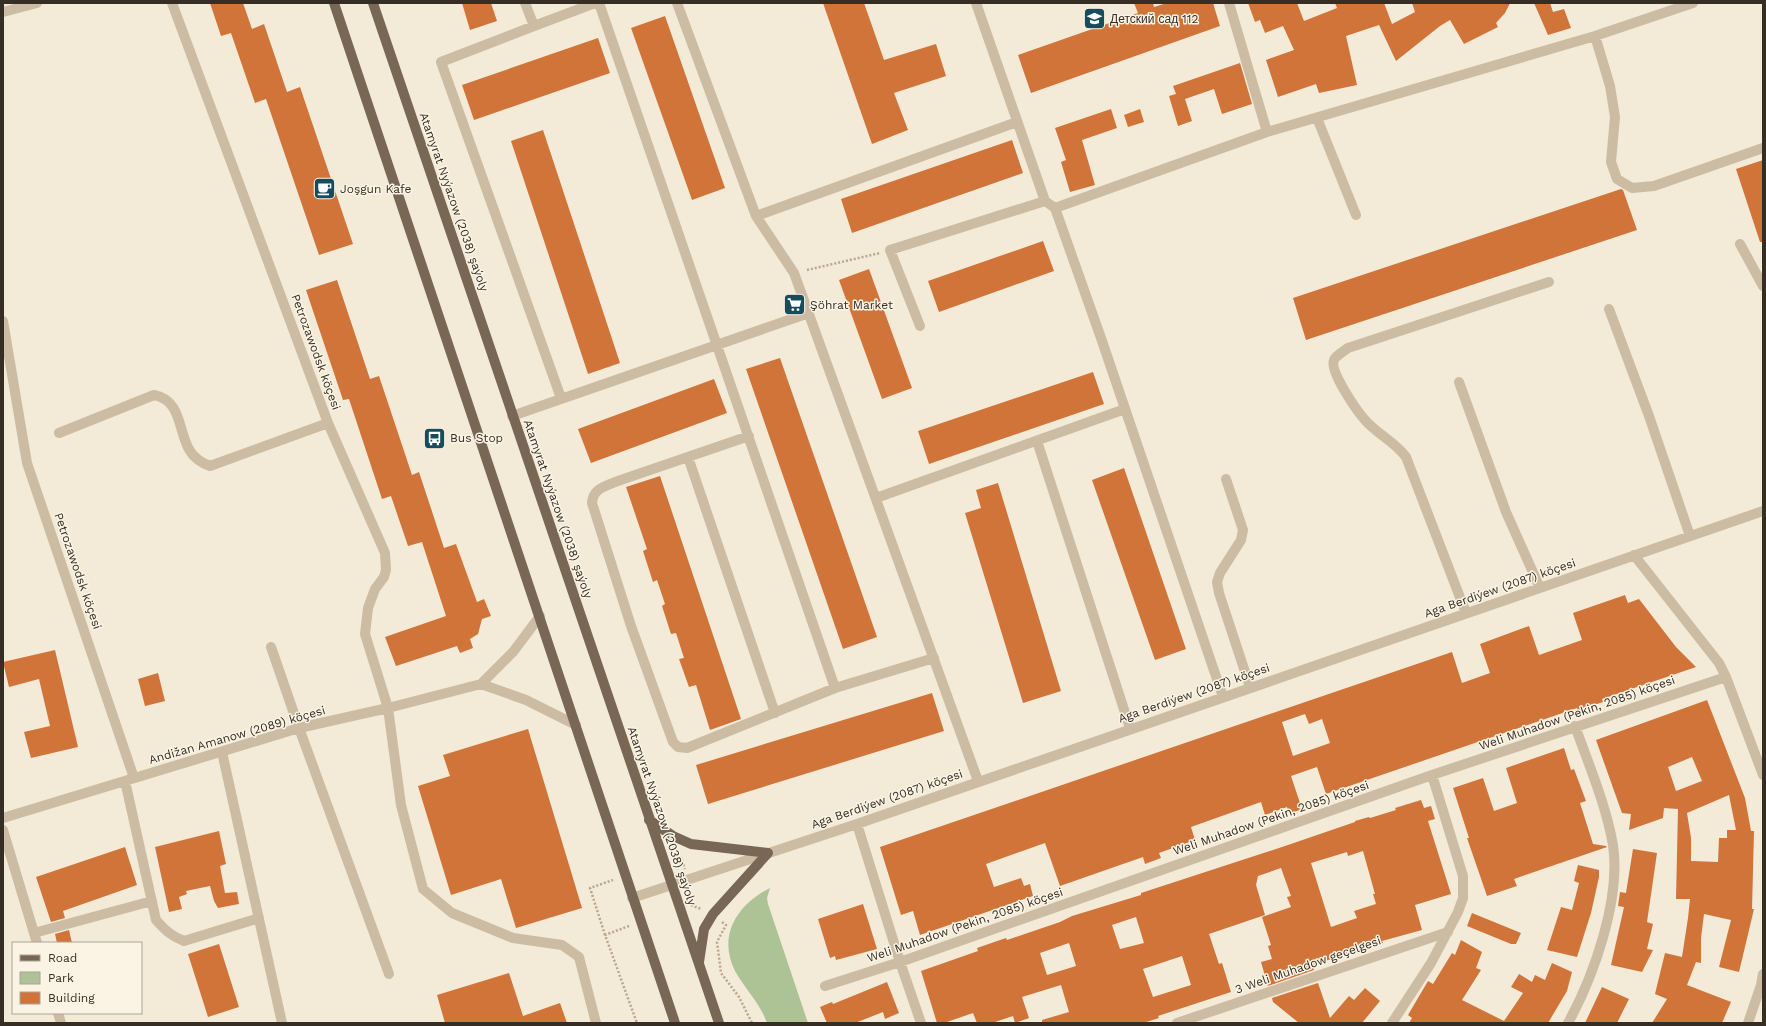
<svg xmlns="http://www.w3.org/2000/svg" width="1766" height="1026" font-family="'Work Sans',sans-serif">
  <rect width="100%" height="100%" fill="#f3ead7"/>
  <!-- green -->
  <path fill="#adc396" d="M770,888L767,898L768,904L808,1023H767C760,1003 745,989 735,971C717,935 738,904 770,888Z"/>
  <!-- building -->
  <path fill="#d07439" fill-rule="evenodd" d="M210,3H243L252,29L264,24L287,92L300,87L353,244L319,255L266,99L255,103L231,33L221,36Z
    M462,3H491L497,21L470,30Z
    M823,3H864L884,60L936,44L946,76L894,93L908,130L872,144Z
    M1134,3H1153L1154,7L1167,3H1213L1220,26L1031,93L1018,55L1138,13Z
    M1248,3H1297L1304,21L1337,8L1335,3H1384L1392,24L1415,12L1412,3H1510L1505,13L1496,23L1498,27L1464,44L1450,20L1440,26L1396,61L1379,25L1346,36L1357,85L1319,93L1316,84L1278,97L1266,60L1294,50L1283,26L1265,33L1260,20L1255,22Z
    M1534,3H1550L1553,12L1564,9L1571,28L1548,35Z
    M665,16L725,188L692,200L631,28Z
    M598,38L610,73L474,120L462,85Z
    M1240,63L1252,104L1222,114L1214,89L1185,99L1192,121L1178,126L1169,96L1176,94L1173,86Z
    M1111,109L1117,128L1082,140L1095,185L1070,192L1061,162L1066,160L1055,128Z
    M1140,109L1144,122L1128,127L1124,115Z
    M543,130L620,363L588,374L511,141Z
    M1012,140L1023,173L852,233L841,199Z
    M1763,160V242H1760L1736,169Z
    M1621,189L1623,190L1637,230L1306,340L1293,298Z
    M1043,241L1054,271L939,312L928,281Z
    M869,269L912,388L882,399L839,280Z
    M337,280L370,379L379,376L412,475L419,472L444,548L456,544L477,602L484,599L491,616L482,619L478,634L470,639L473,648L460,653L457,646L396,666L385,637L446,616L422,542L408,546L391,496L382,499L349,399L343,400L306,290Z
    M780,358L877,637L843,649L746,369Z
    M1093,372L1104,404L929,464L918,431Z
    M714,379L727,413L591,463L578,429Z
    M1124,468L1186,649L1155,660L1092,480Z
    M660,476L741,719L710,730L696,685L689,687L679,659L684,658L676,633L671,634L662,606L665,604L657,580L653,582L643,551L647,549L626,487Z
    M998,483L1061,691L1023,703L965,513L981,508L976,490Z
    M1625,595L1628,603L1639,599L1676,647L1696,667L1602,699L1603,702L1591,706L1578,711L1577,708L1326,794L1317,767L1291,776L1302,809L1289,814L1287,807L1265,815L1261,802L1191,827L1195,840L1159,853L1161,858L1145,864L1143,857L1060,886L1045,843L986,864L994,887L1021,878L1024,886L1030,884L1033,896L920,935L913,911L901,915L880,847L1452,652L1462,683L1490,673L1480,644L1529,626L1539,655L1582,640L1573,613ZM1305,714L1309,724L1322,719L1330,743L1293,756L1282,722Z
    M55,650L78,747L31,758L24,732L50,726L39,679L9,687L3,662Z
    M158,673L165,701L145,706L138,679Z
    M932,693L944,731L708,804L696,765Z
    M1707,700L1745,798L1751,831H1754L1752,909H1754L1739,972L1719,967L1731,920L1704,914L1701,938V963L1696,962L1687,985L1731,1002L1722,1023H1652L1667,999L1655,994L1665,953L1682,957L1688,918L1690,899H1676L1678,809L1664,808L1663,818L1629,830L1631,814L1622,813L1596,740ZM1692,757L1702,781L1676,791L1668,767ZM1729,795L1736,830H1727V838H1719L1718,862L1691,861V838L1687,813Z
    M528,729L582,908L516,928L501,879L451,895L418,786L450,776L443,755Z
    M1564,748L1571,770L1574,769L1586,801L1580,803L1593,844L1606,846L1607,847L1514,879L1517,886L1487,896L1467,838H1469L1453,788L1483,778L1494,811L1517,803L1506,768Z
    M1421,800L1424,808L1431,806L1435,819L1428,821L1451,894L1415,905L1422,930L1382,941L1383,943L1312,965L1314,970L1268,986L1261,962L1272,959L1268,946L1271,945L1262,917L1291,907L1287,897L1291,896L1281,868L1258,876L1256,885L1265,915L1209,934L1219,964L1222,963L1231,992L1158,1016L1159,1018L1143,1023H1042V1020L1069,1012L1061,985L1022,997L1029,1018L1015,1023L1013,1016L992,1023H977L973,1013L944,1023H937L921,971L978,951L977,948L1006,938L1007,940L1060,922L1072,916L1141,895V893L1285,846L1355,822V821L1369,817L1370,818L1396,810L1395,808ZM1363,851L1375,894H1373L1376,904L1354,911L1357,918L1331,927L1311,863L1347,852L1348,856ZM1136,917L1144,943L1120,949L1112,925ZM1069,943L1076,966L1047,975L1040,953ZM1182,956L1191,985L1153,997L1143,969Z
    M219,831L226,864L220,866L225,893L237,892L239,904L218,908L214,901L210,886L186,891L187,894L179,897L182,909L169,912L155,847Z
    M125,847L137,885L63,911L65,918L51,922L36,877Z
    M1633,849L1657,853L1647,922L1653,924L1647,949L1653,950L1642,972L1611,965L1624,907L1618,906L1620,892L1626,893Z
    M1578,865L1599,870V877L1591,913L1577,957L1547,950L1561,907L1572,910L1579,883L1574,881Z
    M863,904L877,949L836,960L835,956L830,958L818,919Z
    M1472,913L1521,933L1516,944H1511L1467,926Z
    M69,930L72,943H57L55,934Z
    M1461,940L1482,952L1476,968L1481,970L1462,1000L1504,1021L1523,993L1511,987L1519,974L1532,982L1535,975L1545,980L1552,963L1572,972L1567,991L1548,1023H1409L1412,1018L1408,1015L1428,981L1433,984L1452,953L1455,955Z
    M219,944L239,1007L208,1017L188,954Z
    M509,973L523,1016L560,1003L567,1023H445L437,995Z
    M887,982L899,1013L885,1019L883,1012L855,1023H827L820,1007L832,1002L833,1004Z
    M1318,983L1330,1018L1349,996L1354,1000L1365,988L1380,1001L1362,1023H1299L1273,1002L1272,998Z
    M1602,987L1629,999L1617,1023H1585Z"/>
  <g fill="none" stroke-linecap="round" stroke-linejoin="round">
    <!-- path -->
    <path stroke="#b8a68d" stroke-width="2.5" stroke-dasharray="2 2" stroke-linecap="butt" d="M807,270L880,253
      M676,859L681,858L685,869
      M691,905L701,909
      M722,922L726,925L717,942L721,973L739,997L752,1023
      M629,926L605,935L637,1023
      M605,935L590,888L613,880"/>
    <!-- minor -->
    <path stroke="#ccbca3" stroke-width="10" d="M172,3L328,423L385,553L386,570L384,577L375,589L368,608L365,634L388,708L401,805L423,889L452,913L513,938L562,945L579,957L596,1023
      M525,3L534,26L595,3
      M599,3L835,688
      M677,3L756,216L794,273L978,781
      M976,3L1045,201L1055,208L1101,338L1223,697
      M1229,3L1267,132
      M3,12L37,3
      M534,26L441,62L561,398
      M1595,36L1610,86L1615,117L1611,162L1617,179L1632,188L1654,186L1763,148
      M1317,118L1356,215
      M1055,208L1267,132L1595,36L1693,3
      M756,216L1017,122
      M1740,244L1763,286
      M1609,309L1649,416L1690,536
      M3,321L27,463L134,778
      M920,326L890,250L1045,201
      M1459,382L1506,512L1540,588
      M512,416L809,313
      M59,433L154,395C182,400 178,432 190,451C195,459 202,463 210,466L328,423
      M749,436L615,482C604,487 593,489 592,503L631,626L673,742L678,747L687,748L835,688L934,658
      M1037,441L1130,728
      M688,457L775,713
      M1226,479L1243,530L1241,540L1220,573L1217,582L1219,593L1250,687
      M876,498L1125,409
      M1634,555L1719,663L1726,677L1763,775
      M1466,613L1406,457C1395,442 1377,434 1365,420C1357,411 1329,371 1334,360C1336,355 1343,352 1348,348L1549,282
      M271,647L299,728L389,974
      M481,684L526,700L576,725
      M222,752L282,1023
      M125,781L156,920C165,930 171,936 184,941L259,918
      M3,818L299,728L388,708L481,684L513,652L540,616
      M857,824L900,962L921,1023
      M3,830L37,943
      M632,898L857,824L1763,511
      M34,933L152,901
      M825,986L900,962L1432,775L1726,677
      M58,1013L61,1023
      M1177,1023L1448,932
      M1392,1023L1431,963L1458,912L1463,898V876L1432,775
      M1568,1023C1594,976 1621,899 1613,845C1606,805 1589,765 1575,726
      M1748,1023L1761,985L1763,974"/>
    <!-- major -->
    <path stroke="#796755" stroke-width="10" d="M334,3C450,342 559,684 675,1023
      M373,3L719,1023
      M649,820L673,836L691,844L768,853
      M699,962L704,929L713,914L768,853"/>
  </g>
  <!-- icons -->
  <defs>
    <symbol id="school-square" viewBox="-11 -11 22 22"><rect x="-9" y="-9" width="18" height="18" rx="4" fill="#184c5b" stroke="#fbf4e4"/><path d="M0-5L7-2L0 1L-7-2ZM-4 1L0 2.5L4 1V4Q0 6-4 4Z" fill="#fff"/></symbol>
    <symbol id="cafe-square" viewBox="-11 -11 22 22"><rect x="-9" y="-9" width="18" height="18" rx="4" fill="#184c5b" stroke="#fbf4e4"/><path d="M-5.5-4.5H6V0H3Q3 3.5 0 3.5H-2.5Q-5.5 3.5-5.5 0ZM3-3.2v2h1.7v-2ZM-6 4.5H4V6H-6Z" fill="#fff"/></symbol>
    <symbol id="supermarket-square" viewBox="-11 -11 22 22"><rect x="-9" y="-9" width="18" height="18" rx="4" fill="#184c5b" stroke="#fbf4e4"/><path d="M-6-5.5h2.5l.6 2H6L4.5 2H-2.5L-4.4-4H-6ZM-1.5 3.2a1.3 1.3 0 1 0 .1 0ZM3 3.2a1.3 1.3 0 1 0 .1 0Z" fill="#fff"/></symbol>
    <symbol id="bus-square" viewBox="-11 -11 22 22"><rect x="-9" y="-9" width="18" height="18" rx="4" fill="#184c5b" stroke="#fbf4e4"/><path d="M-5-6H5V4H4V6H2V4H-2V6H-4V4H-5ZM-3.5-4V0h7V-4ZM-3.5 1.2v1.5H-2V1.2ZM2 1.2v1.5H3.5V1.2Z" fill="#fff"/></symbol>
  </defs>
  <g fill-rule="evenodd">
    <use href="#school-square" x="1082" y="6" width="25" height="25"/>
    <use href="#cafe-square" x="312" y="176" width="25" height="25"/>
    <use href="#supermarket-square" x="782" y="292" width="25" height="25"/>
    <use href="#bus-square" x="422" y="426" width="25" height="25"/>
  </g>
  <g text-anchor="middle" stroke-width="3" stroke-linejoin="round" paint-order="stroke">
    <!-- poi labels -->
    <g font-size="12" fill="#362d25" stroke="#fbf4e4" text-anchor="start">
      <text x="1110" y="23">Детский сад 112</text>
      <text x="340" y="193">Joşgun Kafe</text>
      <text x="810" y="309">Şöhrat Market</text>
      <text x="450" y="442">Bus Stop</text>
    </g>
    <!-- street labels -->
    <g font-size="12" fill="#362d25" stroke="#fbf4e4">
      <text transform="translate(454 202) rotate(71)" y="4">Atamyrat Nyýazow (2038) şaýoly</text>
      <text transform="translate(316 352) rotate(70)" y="4">Petrozawodsk köçesi</text>
      <text transform="translate(558 509) rotate(71)" y="4">Atamyrat Nyýazow (2038) şaýoly</text>
      <text transform="translate(78 571) rotate(71)" y="4">Petrozawodsk köçesi</text>
      <text transform="translate(1500 588) rotate(-19)" y="4">Aga Berdiýew (2087) köçesi</text>
      <text transform="translate(1194 693) rotate(-19)" y="4">Aga Berdiýew (2087) köçesi</text>
      <text transform="translate(1577 713) rotate(-19)" y="4">Weli Muhadow (Pekin, 2085) köçesi</text>
      <text transform="translate(237 735) rotate(-16)" y="4">Andižan Amanow (2089) köçesi</text>
      <text transform="translate(887 799) rotate(-19)" y="4">Aga Berdiýew (2087) köçesi</text>
      <text transform="translate(662 816) rotate(71)" y="4">Atamyrat Nyýazow (2038) şaýoly</text>
      <text transform="translate(1271 818) rotate(-19)" y="4">Weli Muhadow (Pekin, 2085) köçesi</text>
      <text transform="translate(965 925) rotate(-19)" y="4">Weli Muhadow (Pekin, 2085) köçesi</text>
      <text transform="translate(1308 965) rotate(-19)" y="4">3 Weli Muhadow geçelgesi</text>
    </g>
  </g>
  <!-- border -->
  <rect width="1766" height="1026" fill="none" stroke="#362d25" stroke-width="8"/>
  <!-- legend -->
  <rect x="12" y="942" width="130" height="72" fill="#fbf4e4" stroke="#aca498"/>
  <rect x="20" y="955" width="20" height="6" fill="#796755" stroke="#aca498"/>
  <text x="48" y="962" font-size="12" fill="#362d25">Road</text>
  <rect x="20" y="972" width="20" height="12" fill="#adc396" stroke="#aca498"/>
  <text x="48" y="982" font-size="12" fill="#362d25">Park</text>
  <rect x="20" y="992" width="20" height="12" fill="#d07439" stroke="#aca498"/>
  <text x="48" y="1002" font-size="12" fill="#362d25">Building</text>
</svg>
